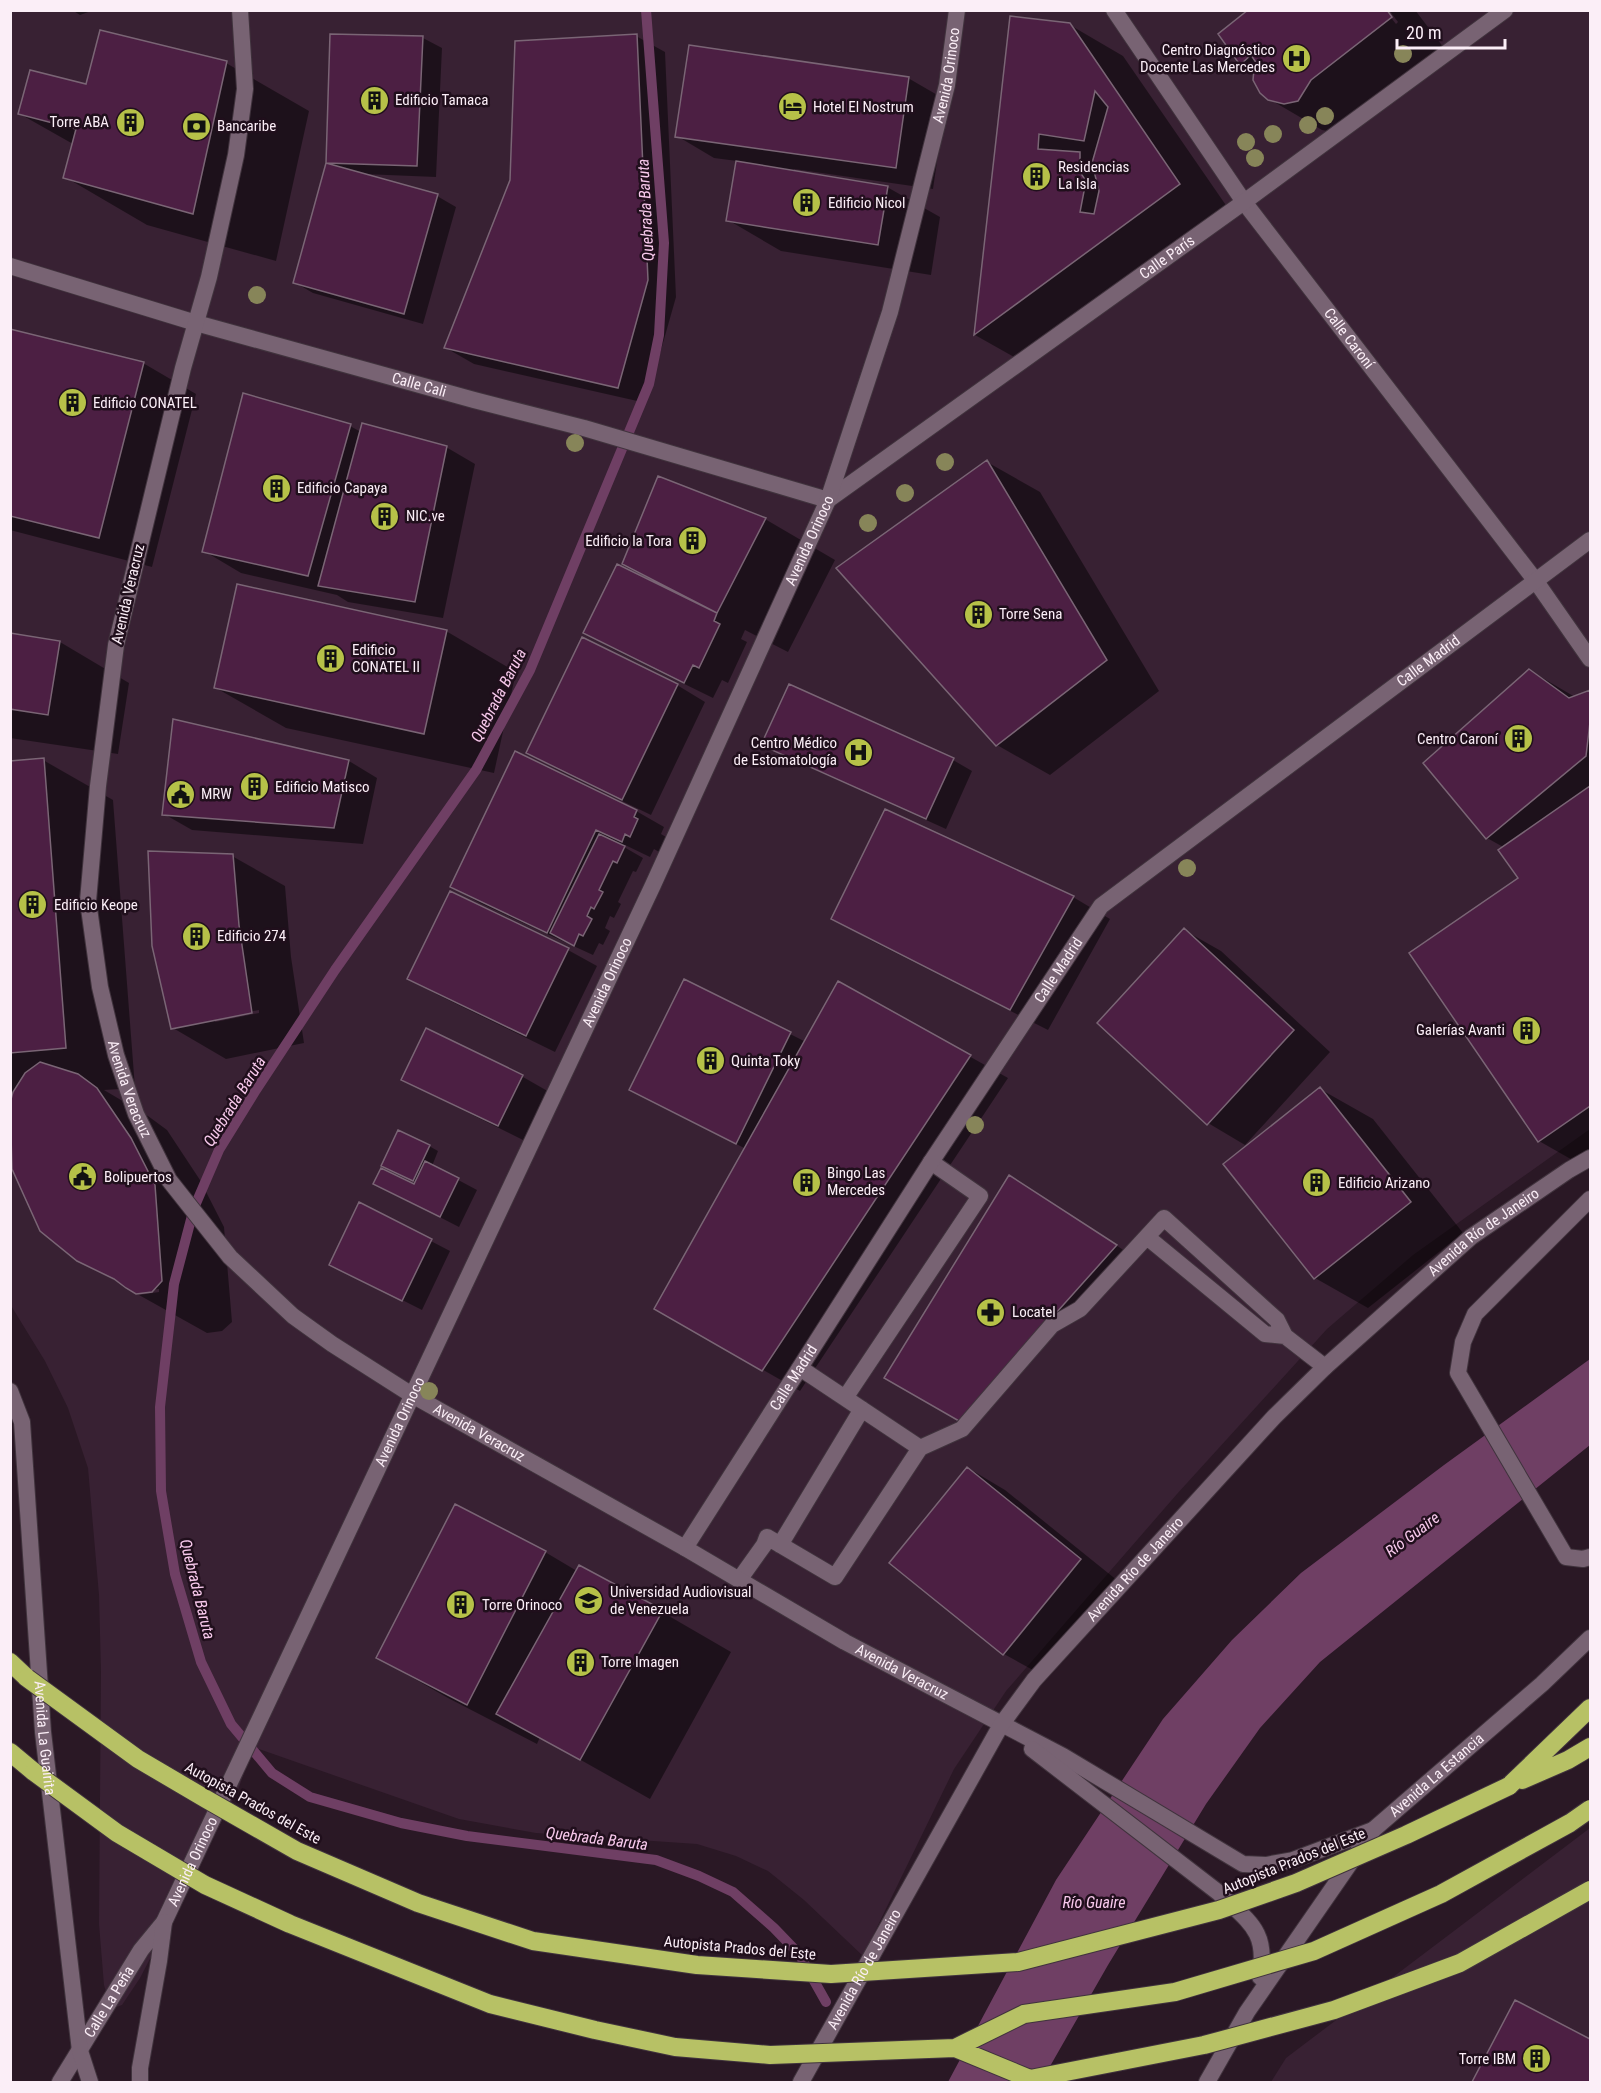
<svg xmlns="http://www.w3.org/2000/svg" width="1601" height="2093" font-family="'Roboto Condensed',sans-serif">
  <rect width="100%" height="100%" fill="#2a1825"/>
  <!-- built -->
  <path fill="#382133" d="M10,11H1590V1129L1413,1255L1327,1329L1177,1494L1006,1691L954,1769L863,1956L804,1900L768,1871L736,1856L697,1844L536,1833L459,1819L253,1747L238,1790L140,1978L122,2005L111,2009L104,1985L99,1924L101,1672L99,1595L88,1468L68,1408L45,1361L10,1304Z
    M1590,1828V2082H1271L1286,2058Z"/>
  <!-- water -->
  <path fill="#6f3f64" d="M1590,1359V1445L1320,1662L1260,1728L1206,1804L1108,1965L1041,2082H948L1056,1880L1163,1719L1232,1640L1301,1573L1444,1465Z"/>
  <!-- shadow -->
  <path fill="#0007" fill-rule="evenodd" d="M72,10H94L80,15Z
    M1385,10L1396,24L1398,22L1389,10H1415L1444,48L1338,133L1322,130L1269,99L1255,72L1241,64L1220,34Z
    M1011,18L1070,25L1123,56L1232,214L1028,365L975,335Z
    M636,36L665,52L676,297L646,403L474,364L446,348Z
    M423,38L442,48L436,177L363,174L437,196L456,207L423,324L313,293L294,282L333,166L327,162Z
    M226,63L309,111L276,261L147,225L65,177L73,144L20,114L87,86Z
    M908,78L946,100L933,189L794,169L793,172L887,187L940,217L931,275L781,251L728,220L737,161L714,158L677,136Z
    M10,330L143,363L196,394L152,567L10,530Z
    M350,426L361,432L446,447L475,464L443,618L348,602L337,595L241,573L204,551Z
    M987,462L1040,492L1159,691L1050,775L997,745Z
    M765,519L835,560L788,652L745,630L741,639L747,642L728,683L722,680L713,698L613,649L585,633L649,581L650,579L624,564Z
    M446,631L516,672L494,773L286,728L216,688Z
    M10,635L60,642L129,683L118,754L10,738Z
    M1529,670L1575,697L1590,692V1170L1539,1141L1520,878L1505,848L1487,838Z
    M677,685L705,702L651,815L556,769L528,753Z
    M174,721L349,761L377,778L363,844L192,830L164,814Z
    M763,744L953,760L972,771L946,829L782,755Z
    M43,760L113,800L135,1088L104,1090L148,1116L167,1130L200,1180L224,1227L232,1322L222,1331L207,1333L139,1295L159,1292V1289L135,1292L137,1293L78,1259L14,1169L10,1137V1109L13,1098H10V763Z
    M631,808L664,827L661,834L666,837L659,852L654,849L650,857L625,845L624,847L643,858L636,872L633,871L618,902L621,904L614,918L610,916L605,928L610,931L603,945L599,943L593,955L480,903L452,887Z
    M232,856L285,886L291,957L304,1043L226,1059L173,1028ZM259,1010V1013L215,1022V1019Z
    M450,893L568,950L597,966L555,1052L438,995L409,979Z
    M1073,897L1110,919L1048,1030L870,940L833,918Z
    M1184,930L1221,951L1330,1052L1245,1145L1208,1123Z
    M684,981L806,1042L839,983L1008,1078L800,1391L656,1309L746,1149L631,1090Z
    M427,1030L523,1077L551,1093L527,1142L432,1095L403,1079Z
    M1320,1089L1373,1119L1463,1233L1368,1308L1315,1278Z
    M429,1146L438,1151L432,1166L477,1190L459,1227L375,1184L414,1186L416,1182L392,1171Z
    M1018,1182L1125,1251L969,1424Z
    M360,1204L450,1251L422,1310L331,1264Z
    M968,1468L1005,1490L1118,1581L1042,1675L1004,1654L892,1563Z
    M545,1552L577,1571L662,1612L731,1652L650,1799L540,1737L537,1744L448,1698L378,1658Z
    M1516,2002L1590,2040V2082H1474Z"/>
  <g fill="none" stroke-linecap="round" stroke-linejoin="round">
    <!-- stream -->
    <path stroke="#6f3f64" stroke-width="10" d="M646,10L664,243L659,335L649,384L530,670L476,770L335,970L256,1090L219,1150L194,1208L174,1284L160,1407L161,1491L175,1574L201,1662L231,1724L272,1773L310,1797L401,1823L467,1836L656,1860L699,1876L733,1892L774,1928L799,1954L826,2002"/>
  </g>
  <!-- building -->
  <path fill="#4c1f43" stroke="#7a6575" stroke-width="1.5" fill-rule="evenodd" d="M1248,10H1387L1392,17L1311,80L1298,101L1284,104L1268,100L1260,93L1253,80L1254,69L1257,64L1251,55L1240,65L1218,34Z
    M1010,16L1070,23L1180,184L974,335ZM1095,91L1108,107L1092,163L1099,191L1094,214L1080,212L1086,181L1080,172V152L1038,149L1039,134L1084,141Z
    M100,30L227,61L193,214L63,178L76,129L18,114L30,70L86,84Z
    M330,34L423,36L417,166L326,163Z
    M637,34L648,280L618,388L444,348L510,180L515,41Z
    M689,45L909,77L896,168L675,137Z
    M736,161L888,186L878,245L726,221Z
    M326,163L438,194L404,314L293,283Z
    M10,329L144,362L99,538L10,516Z
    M243,393L351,424L308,576L202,552Z
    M362,423L447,446L415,602L318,586Z
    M987,460L1107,660L996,746L836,568Z
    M658,476L766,518L717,613L622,564Z
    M617,564L717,613L714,621L720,624L699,668L693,665L684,683L583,633Z
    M237,584L447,630L424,734L214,688Z
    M10,633L60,641L48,715L10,709Z
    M582,637L678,684L622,800L526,753Z
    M1529,669L1569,698L1590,690V722L1586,756L1486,839L1423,763Z
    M789,684L954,758L926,819L761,745Z
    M173,719L349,760L334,828L162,815Z
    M515,751L637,810L634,817L638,819L630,837L625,834L622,842L596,830L547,933L450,887Z
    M44,758L66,1048L10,1053V761Z
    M1590,786V1106L1538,1142L1409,953L1518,878L1498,850Z
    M885,809L1074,896L1010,1010L831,919Z
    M599,834L625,846L617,863L613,861L599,890L603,892L594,909L591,907L587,916L592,919L583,936L579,934L574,946L550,933Z
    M148,851L233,854L239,925L252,1013L171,1029L152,946Z
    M450,891L569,948L526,1036L407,979Z
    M1184,928L1294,1030L1207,1125L1097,1023Z
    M684,979L791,1032L736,1144L629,1090Z
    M838,981L971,1055L762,1371L654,1309Z
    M426,1028L523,1075L498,1126L401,1080Z
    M40,1062L78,1074L97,1088L131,1138L155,1185L162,1281L152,1292L136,1294L126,1288L114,1279L77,1261L40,1231L12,1169L10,1103L13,1092L25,1073Z
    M1320,1087L1411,1202L1314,1279L1223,1164Z
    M398,1130L430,1145L413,1181L381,1166Z
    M425,1161L459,1178L440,1217L373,1184L381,1168L414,1184Z
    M1009,1175L1117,1245L959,1421L884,1378Z
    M359,1202L432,1239L402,1301L329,1265Z
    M967,1467L1081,1559L1003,1655L889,1563Z
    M455,1504L546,1551L467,1705L376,1658Z
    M579,1565L663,1610L580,1760L496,1714Z
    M1515,2000L1590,2039V2082H1472Z"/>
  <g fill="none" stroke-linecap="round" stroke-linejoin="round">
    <defs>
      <path id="service" d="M1147,1237L1265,1334L1285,1336
        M845,1398L980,1196L931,1162
        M920,1448L962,1429L1052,1325L1080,1309L1164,1218L1277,1320L1285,1336L1325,1367
        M780,1545L862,1409
        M739,1580L764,1545L767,1537L835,1577L920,1448L800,1368"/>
      <g id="minor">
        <path id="s1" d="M1114,10L1244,202L1535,580L1590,659"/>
        <path id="s2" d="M10,266L196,323L474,400L584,428L828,500"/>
        <path id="s3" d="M828,500L1244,202L1505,10"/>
        <path id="s4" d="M685,1548L931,1162L1101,906L1590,540"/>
        <path id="s5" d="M60,2082L141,1950L164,1922L653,885L828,500L890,312L947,85L957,10"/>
      </g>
      <g id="tertiary">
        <path id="s6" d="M240,10L245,89L236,155L209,277L183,368L116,645L98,786L88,901L100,987L116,1055L136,1114L169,1180L230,1257L293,1316L332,1344L412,1395L685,1548L845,1642L1063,1756L1243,1864L1266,1865L1293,1860L1373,1830"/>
        <path d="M1590,1199L1475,1314L1463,1342L1458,1373L1566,1557L1583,1559L1590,1557"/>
        <path id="s7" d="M10,1391L22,1422L43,1732L80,2051L90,2082"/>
        <path d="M1032,1749L1219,1893C1250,1923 1268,1931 1260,1977"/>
        <path d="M140,2082V2068L159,1961L164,1922"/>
        <path id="s8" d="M801,2082L1001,1725L1034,1680L1274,1417L1325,1367L1471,1237L1569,1170L1590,1158"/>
        <path id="s9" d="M1207,2082L1247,2012L1373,1830L1542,1684L1590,1638"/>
      </g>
      <path id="motorway" d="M10,1662L27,1678
        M10,1752L34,1772
        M1522,1780L1568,1760L1590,1747
        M1509,1786L1590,1708"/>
    </defs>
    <!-- service casing -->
    <use href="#service" stroke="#40333d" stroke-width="18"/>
    <!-- minor casing -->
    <use href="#minor" stroke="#40333d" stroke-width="18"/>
    <!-- tertiary casing -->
    <use href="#tertiary" stroke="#40333d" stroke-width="18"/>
    <!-- motorway casing -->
    <use href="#motorway" stroke="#40333d" stroke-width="20"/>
    <!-- service -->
    <use href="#service" stroke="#786373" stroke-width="16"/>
    <!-- minor -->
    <use href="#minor" stroke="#786373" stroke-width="16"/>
    <!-- tertiary -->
    <use href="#tertiary" stroke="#786373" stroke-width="16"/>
    <!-- motorway -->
    <use href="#motorway" stroke="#b7c165" stroke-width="18"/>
    <defs>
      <path id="motorway-bridge" d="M27,1678L138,1759L206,1799L297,1851L418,1903L533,1941L697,1965L831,1974L1018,1962L1219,1910L1296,1883L1406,1835L1509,1786
        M34,1772L117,1833L205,1885L290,1924L490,2004L595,2030L675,2047L770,2055L955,2048L1024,2014L1175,1992L1314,1951L1441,1894L1570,1823L1590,1809
        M955,2048L1030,2079L1204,2045L1334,2010L1460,1963L1590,1890"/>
    </defs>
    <!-- motorway-bridge casing -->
    <use href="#motorway-bridge" stroke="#40333d" stroke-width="20" stroke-linecap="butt"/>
    <!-- motorway-bridge -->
    <use href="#motorway-bridge" stroke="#b7c165" stroke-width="18"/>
  </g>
  <!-- trees -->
  <g fill="#878559">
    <circle cx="1403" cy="54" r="9"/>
    <circle cx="1325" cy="116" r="9"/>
    <circle cx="1308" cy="125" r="9"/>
    <circle cx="1273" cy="134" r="9"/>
    <circle cx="1246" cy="142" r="9"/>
    <circle cx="1255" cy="158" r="9"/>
    <circle cx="257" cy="295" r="9"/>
    <circle cx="575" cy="443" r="9"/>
    <circle cx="945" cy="462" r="9"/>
    <circle cx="905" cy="493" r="9"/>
    <circle cx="868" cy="523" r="9"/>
    <circle cx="1187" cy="868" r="9"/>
    <circle cx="975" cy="1125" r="9"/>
    <circle cx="429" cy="1391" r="9"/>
  </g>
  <!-- icons -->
  <defs>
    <symbol id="hospital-disc" viewBox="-11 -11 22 22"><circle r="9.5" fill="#b6c148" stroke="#200f1c"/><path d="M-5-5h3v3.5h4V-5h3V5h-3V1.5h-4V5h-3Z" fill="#111"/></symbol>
    <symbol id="building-disc" viewBox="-11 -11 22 22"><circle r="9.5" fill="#b6c148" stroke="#200f1c"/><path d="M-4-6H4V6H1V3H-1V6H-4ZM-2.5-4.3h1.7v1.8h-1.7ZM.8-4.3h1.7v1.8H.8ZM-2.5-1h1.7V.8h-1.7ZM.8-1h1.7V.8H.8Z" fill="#111"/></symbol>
    <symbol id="hotel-disc" viewBox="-11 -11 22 22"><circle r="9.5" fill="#b6c148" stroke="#200f1c"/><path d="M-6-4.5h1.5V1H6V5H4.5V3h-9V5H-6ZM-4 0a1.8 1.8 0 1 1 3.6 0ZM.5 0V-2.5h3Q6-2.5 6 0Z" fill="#111"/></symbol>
    <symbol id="bank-disc" viewBox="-11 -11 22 22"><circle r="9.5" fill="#b6c148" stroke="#200f1c"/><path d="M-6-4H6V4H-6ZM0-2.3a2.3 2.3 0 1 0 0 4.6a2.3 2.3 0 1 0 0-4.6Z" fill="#111"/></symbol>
    <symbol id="civic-disc" viewBox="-11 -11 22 22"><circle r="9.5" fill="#b6c148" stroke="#200f1c"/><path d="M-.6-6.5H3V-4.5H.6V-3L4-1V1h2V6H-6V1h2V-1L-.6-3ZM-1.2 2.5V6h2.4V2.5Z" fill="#111"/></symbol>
    <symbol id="pharmacy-disc" viewBox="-11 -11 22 22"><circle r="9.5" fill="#b6c148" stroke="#200f1c"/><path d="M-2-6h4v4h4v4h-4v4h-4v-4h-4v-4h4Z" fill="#111"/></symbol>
    <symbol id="university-disc" viewBox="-11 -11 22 22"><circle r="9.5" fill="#b6c148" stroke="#200f1c"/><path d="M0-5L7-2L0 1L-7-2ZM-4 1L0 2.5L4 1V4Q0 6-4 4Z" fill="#111"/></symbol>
  </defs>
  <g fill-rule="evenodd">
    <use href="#hospital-disc" x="1280" y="42" width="33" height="33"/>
    <use href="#building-disc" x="358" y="84" width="33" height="33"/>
    <use href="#hotel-disc" x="776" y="90" width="33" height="33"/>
    <use href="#building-disc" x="114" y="106" width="33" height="33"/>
    <use href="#bank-disc" x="180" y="110" width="33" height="33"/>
    <use href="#building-disc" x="1020" y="160" width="33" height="33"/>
    <use href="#building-disc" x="790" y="186" width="33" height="33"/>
    <use href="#building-disc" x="56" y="386" width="33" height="33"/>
    <use href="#building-disc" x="260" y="472" width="33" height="33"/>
    <use href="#building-disc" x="368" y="500" width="33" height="33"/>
    <use href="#building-disc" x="676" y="524" width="33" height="33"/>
    <use href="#building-disc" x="962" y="598" width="33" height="33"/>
    <use href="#building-disc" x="314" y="642" width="33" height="33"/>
    <use href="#building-disc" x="1502" y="722" width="33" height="33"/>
    <use href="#hospital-disc" x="842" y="736" width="33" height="33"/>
    <use href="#building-disc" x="238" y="770" width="33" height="33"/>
    <use href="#civic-disc" x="164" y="778" width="33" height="33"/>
    <use href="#building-disc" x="16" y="888" width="33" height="33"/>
    <use href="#building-disc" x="180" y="920" width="33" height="33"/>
    <use href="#building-disc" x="1510" y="1014" width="33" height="33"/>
    <use href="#building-disc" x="694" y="1044" width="33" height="33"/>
    <use href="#civic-disc" x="66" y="1160" width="33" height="33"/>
    <use href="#building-disc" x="790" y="1166" width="33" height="33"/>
    <use href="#building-disc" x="1300" y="1166" width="33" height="33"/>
    <use href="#pharmacy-disc" x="974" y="1296" width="33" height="33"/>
    <use href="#university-disc" x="572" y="1584" width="33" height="33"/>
    <use href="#building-disc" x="444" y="1588" width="33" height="33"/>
    <use href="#building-disc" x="564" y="1646" width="33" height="33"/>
    <use href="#building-disc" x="1520" y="2042" width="33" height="33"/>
  </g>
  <g text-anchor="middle" stroke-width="5" stroke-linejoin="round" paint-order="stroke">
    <!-- poi labels -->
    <g font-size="15" fill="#fbeef7" stroke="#200f1c" text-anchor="start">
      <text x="1275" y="55" text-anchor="end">Centro Diagnóstico<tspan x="1275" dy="17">Docente Las Mercedes</tspan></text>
      <text x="395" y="105">Edificio Tamaca</text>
      <text x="813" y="112">Hotel El Nostrum</text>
      <text x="109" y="127" text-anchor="end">Torre ABA</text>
      <text x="217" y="131">Bancaribe</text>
      <text x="1058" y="172">Residencias<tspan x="1058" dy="17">La Isla</tspan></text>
      <text x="828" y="208">Edificio Nicol</text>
      <text x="93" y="408">Edificio CONATEL</text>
      <text x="297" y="493">Edificio Capaya</text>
      <text x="406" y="521">NIC.ve</text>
      <text x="672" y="546" text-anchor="end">Edificio la Tora</text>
      <text x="999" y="619">Torre Sena</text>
      <text x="352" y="655">Edificio<tspan x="352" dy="17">CONATEL II</tspan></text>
      <text x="1498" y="744" text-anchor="end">Centro Caroní</text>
      <text x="837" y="748" text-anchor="end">Centro Médico<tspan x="837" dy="17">de Estomatología</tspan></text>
      <text x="275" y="792">Edificio Matisco</text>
      <text x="201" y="799">MRW</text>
      <text x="54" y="910">Edificio Keope</text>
      <text x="217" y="941">Edificio 274</text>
      <text x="1505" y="1035" text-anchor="end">Galerías Avanti</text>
      <text x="731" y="1066">Quinta Toky</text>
      <text x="827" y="1178">Bingo Las<tspan x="827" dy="17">Mercedes</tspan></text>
      <text x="104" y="1182">Bolipuertos</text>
      <text x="1338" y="1188">Edificio Arizano</text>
      <text x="1012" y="1317">Locatel</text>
      <text x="610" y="1597">Universidad Audiovisual<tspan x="610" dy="17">de Venezuela</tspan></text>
      <text x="482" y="1610">Torre Orinoco</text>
      <text x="601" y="1667">Torre Imagen</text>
      <text x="1516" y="2064" text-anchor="end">Torre IBM</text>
    </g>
    <!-- street labels -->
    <g font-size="15" fill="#fbeef7" stroke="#200f1c">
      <text dy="5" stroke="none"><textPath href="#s5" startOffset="2202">Avenida Orinoco</textPath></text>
      <text dy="5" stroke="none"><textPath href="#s3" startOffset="417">Calle París</textPath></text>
      <text dy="5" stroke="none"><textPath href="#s1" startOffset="404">Calle Caroní</textPath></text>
      <text dy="5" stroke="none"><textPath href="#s2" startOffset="426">Calle Cali</textPath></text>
      <text dy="5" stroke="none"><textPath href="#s5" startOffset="1716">Avenida Orinoco</textPath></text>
      <text transform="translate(128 594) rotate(-77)" y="5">Avenida Veracruz</text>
      <text dy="5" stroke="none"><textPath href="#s4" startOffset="1174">Calle Madrid</textPath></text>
      <text dy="5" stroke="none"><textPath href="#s4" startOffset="688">Calle Madrid</textPath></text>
      <text dy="5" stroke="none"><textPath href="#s5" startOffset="1230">Avenida Orinoco</textPath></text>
      <text dy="5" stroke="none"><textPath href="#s6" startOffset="1101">Avenida Veracruz</textPath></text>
      <text dy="5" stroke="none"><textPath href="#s8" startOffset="1101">Avenida Río de Janeiro</textPath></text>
      <text dy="5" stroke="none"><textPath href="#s4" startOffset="202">Calle Madrid</textPath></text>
      <text dy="5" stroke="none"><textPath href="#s5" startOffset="744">Avenida Orinoco</textPath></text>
      <text dy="5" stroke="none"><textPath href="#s6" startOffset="1605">Avenida Veracruz</textPath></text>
      <text dy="5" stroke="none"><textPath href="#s8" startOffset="615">Avenida Río de Janeiro</textPath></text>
      <text dy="5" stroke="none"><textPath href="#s6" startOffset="2091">Avenida Veracruz</textPath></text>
      <text dy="5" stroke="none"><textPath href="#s7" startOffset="350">Avenida La Guairita</textPath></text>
      <text dy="5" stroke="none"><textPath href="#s9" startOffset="386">Avenida La Estancia</textPath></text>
      <text transform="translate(253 1803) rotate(29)" y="5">Autopista Prados del Este</text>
      <text transform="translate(1294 1861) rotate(-22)" y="5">Autopista Prados del Este</text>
      <text dy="5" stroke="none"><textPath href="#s5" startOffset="258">Avenida Orinoco</textPath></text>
      <text transform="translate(740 1948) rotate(5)" y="5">Autopista Prados del Este</text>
      <text dy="5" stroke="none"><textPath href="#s8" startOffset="129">Avenida Río de Janeiro</textPath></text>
      <text dy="5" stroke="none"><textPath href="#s5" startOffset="94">Calle La Peña</textPath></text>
    </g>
    <!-- water labels -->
    <g font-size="16" font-style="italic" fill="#f8c9ec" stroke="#200f1c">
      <text transform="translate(645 210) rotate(-93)" y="6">Quebrada Baruta</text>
      <text transform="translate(498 695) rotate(-63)" y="6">Quebrada Baruta</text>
      <text transform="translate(234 1101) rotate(-58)" y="6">Quebrada Baruta</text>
      <text transform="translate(1412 1534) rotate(-37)" y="6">Río Guaire</text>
      <text transform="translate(198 1589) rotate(76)" y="6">Quebrada Baruta</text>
      <text transform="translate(597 1838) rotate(7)" y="6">Quebrada Baruta</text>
      <text x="1094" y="1908">Río Guaire</text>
    </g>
  </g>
  <!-- border -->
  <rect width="1601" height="2093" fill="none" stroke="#fbeef7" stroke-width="24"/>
  <!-- scale -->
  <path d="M1397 39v9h108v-9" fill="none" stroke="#fbeef7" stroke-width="3"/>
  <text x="1406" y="39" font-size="18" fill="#fbeef7" stroke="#200f1c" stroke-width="4.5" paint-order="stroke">20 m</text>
</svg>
